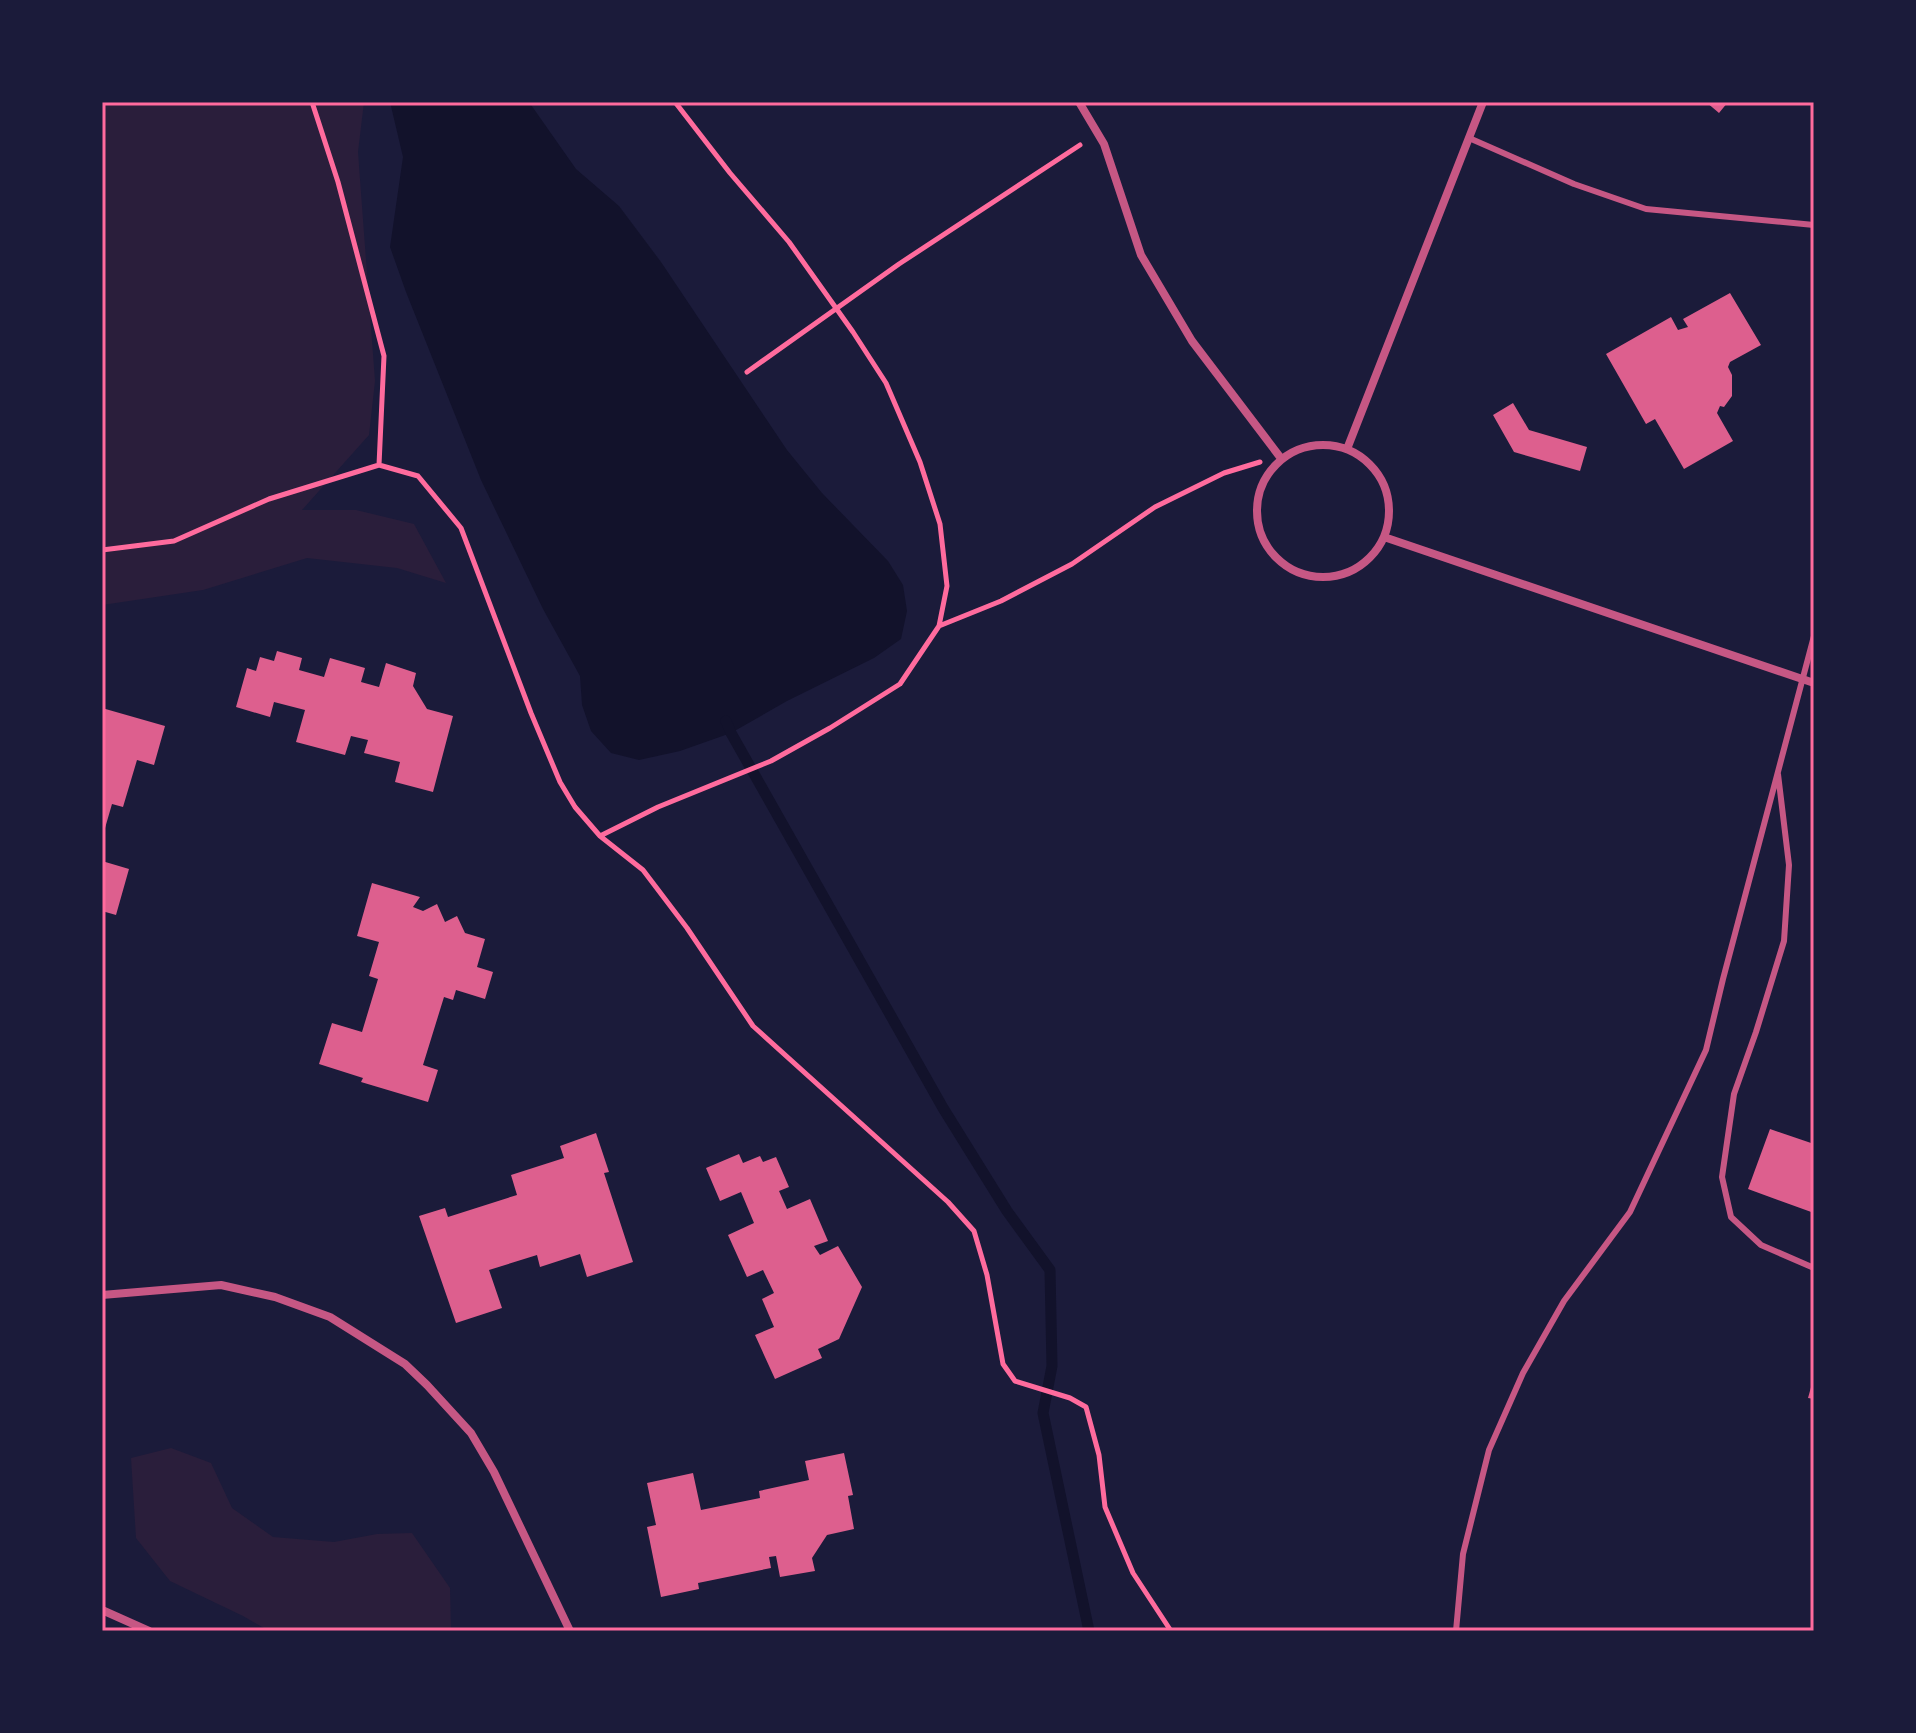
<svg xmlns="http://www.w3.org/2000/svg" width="1916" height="1733" font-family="'Space Grotesk',sans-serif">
  <rect width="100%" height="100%" fill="#1b1b3a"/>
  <!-- green -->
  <path fill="#2a1e3b" d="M102,102H364L358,152L375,381L369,435L302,510H356L414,524L446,583L397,568L307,558L203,590L102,605V200L105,170L102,156Z
    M171,1448L211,1463L232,1508L273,1537L334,1542L377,1534L412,1533L450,1588L451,1631H269L243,1616L170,1581L136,1538L131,1458Z"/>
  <!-- water -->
  <path fill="#12122b" d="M390,102H529L576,169L619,206L661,262L787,450L822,493L888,561L903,585L907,611L901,639L874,658L787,701L731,733L680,751L639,760L611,753L591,731L582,705L580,676L543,609L481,480L406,292L390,247L403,157Z"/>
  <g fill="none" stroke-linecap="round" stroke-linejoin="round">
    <!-- stream -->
    <path stroke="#12122b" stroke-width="11" d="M726,721L731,733L943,1108L1007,1211L1050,1270L1052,1366L1043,1413L1089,1631"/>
  </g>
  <!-- building -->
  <path fill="#dd5f8e" d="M1706,102H1728L1719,113Z
    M1730,293L1761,345L1730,362L1728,367L1732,375V396L1724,407L1720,406L1717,413L1733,441L1684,469L1655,419L1646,424L1606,354L1671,317L1678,330L1688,327L1683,319Z
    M1513,403L1529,430L1587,447L1580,471L1514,452L1493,415Z
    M277,651L302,658L299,670L324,677L330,658L365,668L361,682L379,687L386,663L416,673L413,686L427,709L453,716L433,792L395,782L400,762L364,753L368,740L351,736L345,755L296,742L305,710L274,702L270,717L236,707L247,668L256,671L260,657L274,661Z
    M102,708L165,726L154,765L137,760L123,807L112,804L103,835Z
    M102,861L129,869L116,915L102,911Z
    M372,883L420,897L413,907L423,911L437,904L445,922L457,916L465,933L485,939L477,967L493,972L485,999L456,990L453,1000L444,997L423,1065L438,1070L428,1102L361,1082L363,1078L319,1064L332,1023L362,1032L378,979L369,976L379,942L357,936Z
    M1770,1129L1814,1144V1213L1748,1189Z
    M596,1133L609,1172L604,1173L633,1262L587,1277L580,1254L540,1267L537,1255L489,1270L502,1308L456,1323L419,1216L445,1208L448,1217L517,1195L511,1175L564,1158L560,1146Z
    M739,1154L743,1163L760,1156L763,1162L776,1157L789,1187L779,1191L787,1209L810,1199L828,1241L814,1246L820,1255L838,1246L862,1287L839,1339L818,1349L822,1358L775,1379L755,1335L774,1327L762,1299L774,1293L763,1270L747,1277L728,1235L754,1223L741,1192L720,1201L706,1168Z
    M1813,1380H1814V1399L1808,1398Z
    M844,1453L853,1495L848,1496L854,1529L827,1535L812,1558L815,1571L780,1577L776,1556L769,1557L771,1568L698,1583L699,1589L661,1597L647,1527L656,1525L647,1483L693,1473L701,1510L760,1498L759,1491L809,1480L805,1461Z"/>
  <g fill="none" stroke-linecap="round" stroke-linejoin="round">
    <!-- path -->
    <path stroke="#ff6b9d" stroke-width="5" d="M312,102L338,182L384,356L379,465L418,476L461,528L531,713L560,782L575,807L600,836L643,870L687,928L753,1026L948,1202L974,1231L987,1275L1003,1364L1015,1381L1070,1398L1086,1407L1099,1455L1105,1507L1133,1573L1171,1631
      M747,372L899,264L1080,145
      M102,550L174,541L269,499L379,465
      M939,626L1001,601L1072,564L1155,507L1224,473L1260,462
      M600,836L658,807L771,761L830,728L900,684L939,626L947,586L940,524L920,462L886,383L853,332L789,242L730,173L675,102"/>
    <!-- service -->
    <path stroke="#c65784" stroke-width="6" d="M1469,138L1574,184L1646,209L1814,225
      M1778,774L1789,865L1784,941L1756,1032L1734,1094L1722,1177L1731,1217L1761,1245L1814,1268
      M1456,1631L1463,1554L1489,1450L1523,1373L1564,1301L1630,1212L1706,1050L1723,979L1814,636"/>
    <!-- minor -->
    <path stroke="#c65784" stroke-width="8" d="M1079,102L1104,144L1141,255L1192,341L1280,457
      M1257 511a66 66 0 1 1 132 0a66 66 0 1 1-132 0Z
      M1347,449L1483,102
      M1384,537L1814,683
      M102,1295L221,1285L275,1297L330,1317L405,1364L427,1385L471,1433L494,1472L570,1631
      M102,1610L149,1631"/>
  </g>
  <!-- border -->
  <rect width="1916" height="1733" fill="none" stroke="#1b1b3a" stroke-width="208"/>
  <rect x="104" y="104" width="1708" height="1525" fill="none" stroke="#ff6b9d" stroke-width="3"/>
</svg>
